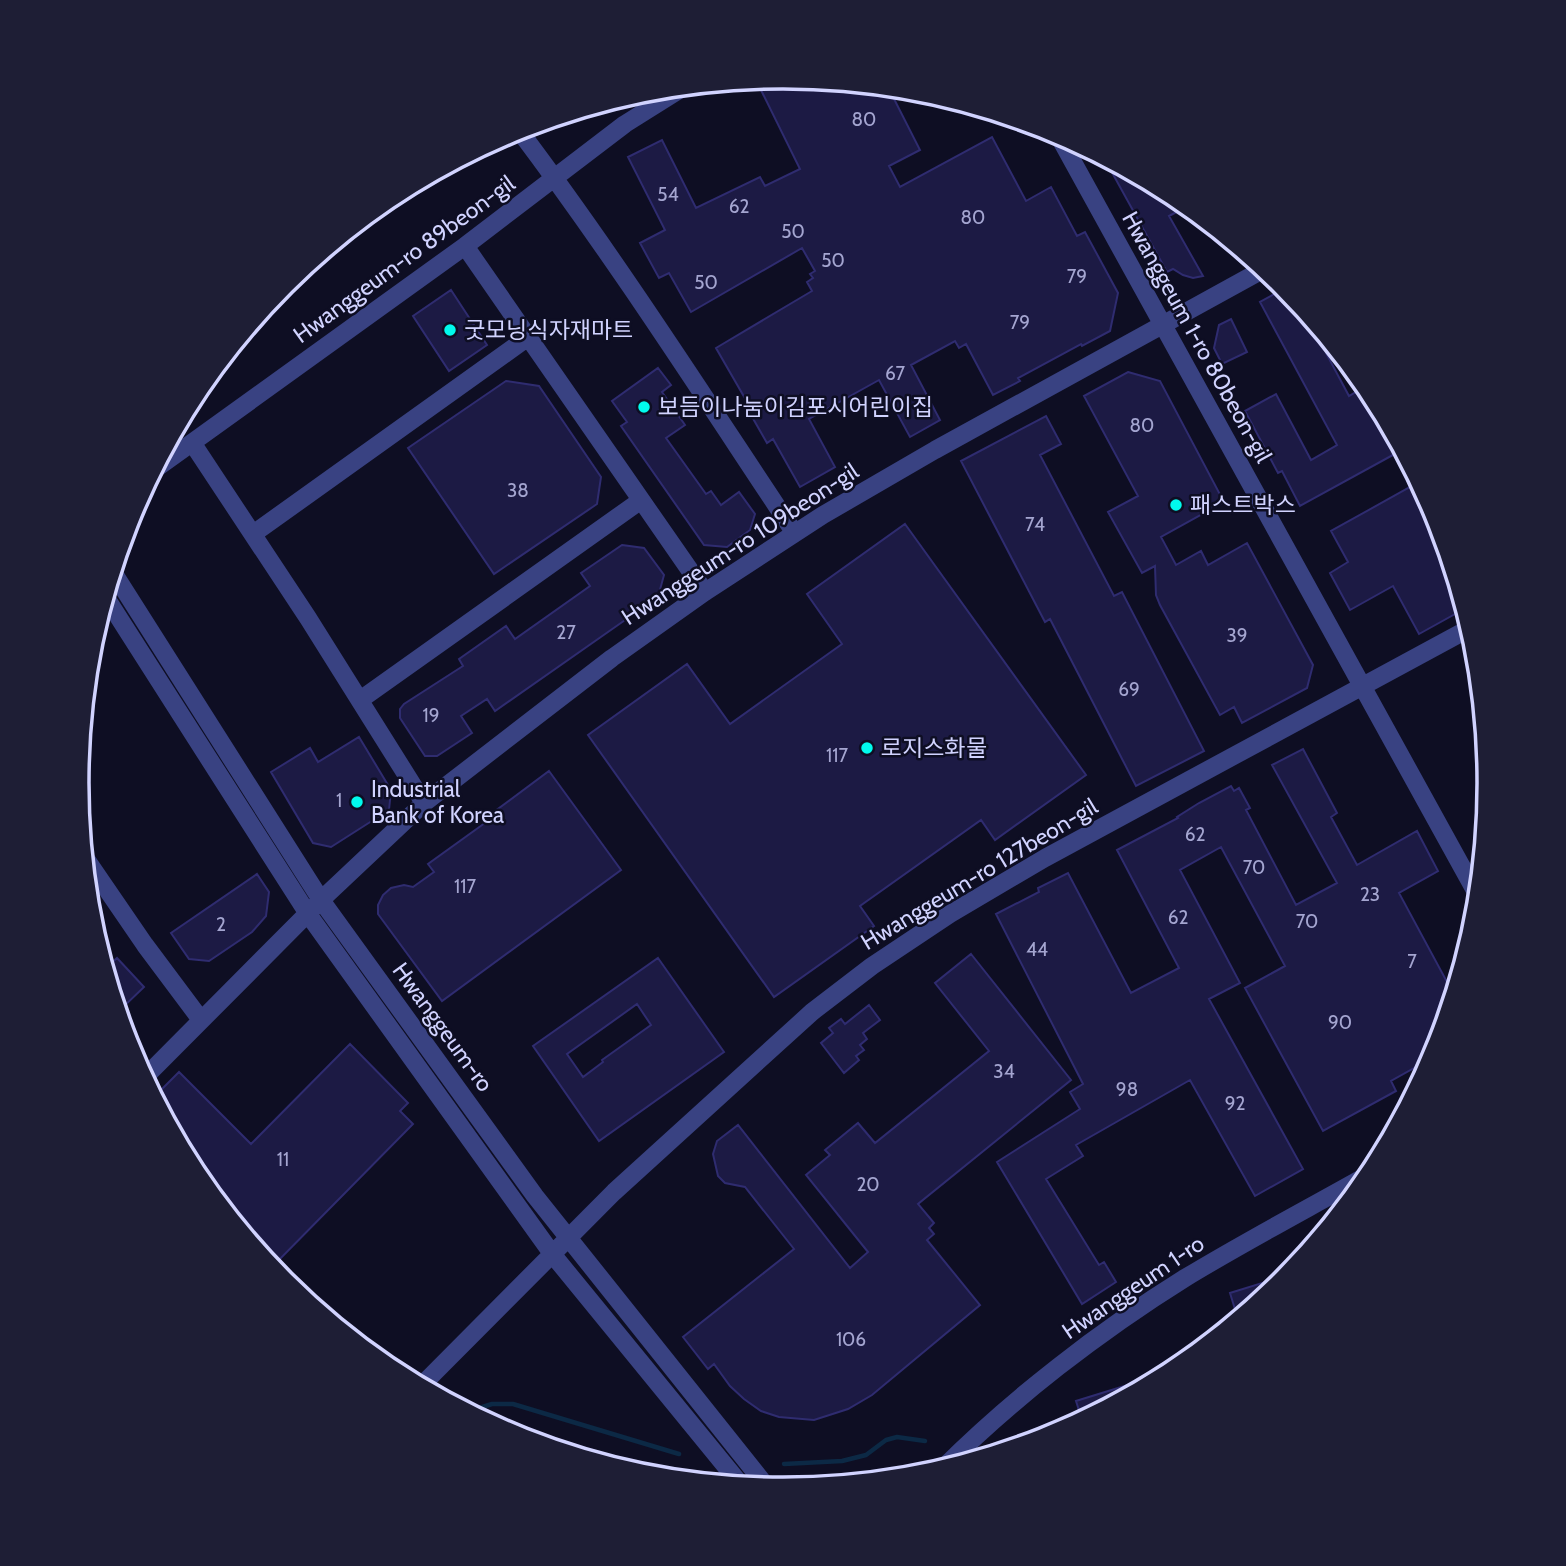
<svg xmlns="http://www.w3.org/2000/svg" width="1566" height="1566" font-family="Cabin,'Noto Sans KR',sans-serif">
  <rect width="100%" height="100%" fill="#0e0e23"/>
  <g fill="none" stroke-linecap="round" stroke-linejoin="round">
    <!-- stream -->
    <path stroke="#0c2945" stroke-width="4.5" d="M479,1408L492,1404H513L679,1454
      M784,1464L842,1461L866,1455L886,1440L897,1437L925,1441"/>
  </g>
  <!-- building -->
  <path fill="#1c1a44" stroke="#2f2c70" stroke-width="2" fill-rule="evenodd" d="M783,77L888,87L920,150L889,166L900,187L992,137L1026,201L1051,187L1077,236L1085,232L1118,293L1110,331L1082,346L1081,344L1018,378L1020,381L993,395L966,344L959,348L955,341L911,365L940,420L910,437L879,380L809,419L835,467L800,487L773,439L767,443L751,415L754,414L716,348L812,291L807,282L813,278L810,274L815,271L802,248L691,312L669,273L659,278L640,243L665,230L628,157L662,140L696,208L760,177L765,186L800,169L757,82L763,79Z
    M1104,158L1176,196L1188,206L1169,216L1203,276L1193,278L1183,275L1173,269L1167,272Z
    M1285,288L1335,348L1326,353L1349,396L1366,386L1402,450L1300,506L1282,471L1278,473L1245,411L1276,394L1311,460L1337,445L1260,302Z
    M451,290L487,345L449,371L413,316Z
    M1231,319L1247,352L1222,364L1214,348L1219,325Z
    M658,368L671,385L662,392L685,425L666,438L706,494L711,491L721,505L739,492L755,514L750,530L727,547L704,545L621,426L627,422L612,401Z
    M1128,372L1160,381L1224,502L1161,537L1176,565L1201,551L1208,565L1247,543L1313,665L1307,688L1242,723L1234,707L1220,715L1160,605L1156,595L1155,566L1142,573L1108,512L1138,496L1084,396Z
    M506,381L539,386L601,477L597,504L494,574L408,448Z
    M1046,416L1061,444L1040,455L1114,596L1122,592L1204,751L1136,786L1050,619L1045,622L961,461Z
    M1419,482L1435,513L1464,609L1419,634L1393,586L1350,610L1330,573L1348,562L1331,531Z
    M905,524L1086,775L995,840L981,820L860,906L874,926L774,997L588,735L687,664L730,724L842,644L807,594Z
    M622,545L644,548L664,575L658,597L495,711L487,699L461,716L472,733L437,756H425L400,718V709L404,704L463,666L459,659L506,626L515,639L590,586L581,573Z
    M359,737L391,790L389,810L331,847L313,843L271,772L310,748L318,762Z
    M1303,749L1337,813L1331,817L1357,865L1417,831L1438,871L1399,893L1453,993L1435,1054L1432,1058L1391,1081L1396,1091L1323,1131L1245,988L1285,966L1221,847L1180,870L1240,983L1209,999L1303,1169L1255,1196L1190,1080L1076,1145L1083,1156L1046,1179L1099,1265L1104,1262L1116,1282L1082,1304L997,1162L1080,1109L1070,1092L1083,1084L996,914L1039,892L1038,888L1068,873L1131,993L1179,968L1117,850L1178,818L1177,817L1199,803L1231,786L1234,791L1239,788L1250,808L1246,810L1296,905L1337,883L1272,765Z
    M549,771L621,870L442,1001L378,914V905L383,895L391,888L404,885L413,887L434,872L428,864L489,820L487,817Z
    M257,874L269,892L266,916L252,932L209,961L189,959L171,933Z
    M971,954L1071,1080L918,1204L934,1223L929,1228L934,1234L927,1240L980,1305L872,1395L848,1409L814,1420L779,1417L761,1411L744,1399L730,1386L714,1364L708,1369L683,1337L794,1249L745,1187L725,1183L718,1176L713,1154L717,1141L738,1125L850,1268L868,1252L806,1175L830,1155L825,1150L858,1123L875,1143L989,1051L935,983Z
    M117,958L144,987L118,1012L105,969Z
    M658,958L724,1052L599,1141L533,1046ZM637,1004L651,1025L602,1060L603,1062L583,1077L567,1054Z
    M869,1005L880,1020L863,1033L867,1039L860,1045L864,1050L856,1056L859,1060L844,1073L821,1043L833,1033L829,1028L841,1019L845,1024Z
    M350,1044L408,1103L400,1111L413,1124L272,1267L196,1175L154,1097L179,1072L251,1144Z
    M1288,1275L1282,1282L1238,1319L1230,1293Z
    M1144,1380L1147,1385L1082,1420L1076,1401Z"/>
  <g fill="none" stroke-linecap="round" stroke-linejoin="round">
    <!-- minor -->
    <path stroke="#394282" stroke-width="18" d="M518,129C616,259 704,397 794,532
      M1057,133L1478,896
      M465,246L705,592
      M193,444L308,618L424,803
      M154,470L465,246L625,124L684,87
      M253,534L527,338
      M113,572L321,900L535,1196L767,1487
      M105,596L308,914L553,1255L741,1485
      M360,700L640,501
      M84,856L145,945L201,1020
      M144,1078L321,900L424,803L612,658L705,592L823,515L935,450L1264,269
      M421,1386L614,1192L812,1012L872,966L950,914L1045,858L1470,628
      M942,1469C1013,1398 1100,1331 1185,1278C1246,1241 1309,1208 1371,1173"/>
  </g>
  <!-- markers -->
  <g fill="#01faed" stroke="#0e0e23" stroke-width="2.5">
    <circle cx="450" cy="330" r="7"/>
    <circle cx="644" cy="407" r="7"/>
    <circle cx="1176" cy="505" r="7"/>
    <circle cx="867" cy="748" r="7"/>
    <circle cx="357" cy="802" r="7"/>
  </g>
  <g text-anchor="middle" stroke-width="5" stroke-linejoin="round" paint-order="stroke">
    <!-- number labels -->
    <g font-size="19" fill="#a4a5d0">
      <text x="864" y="126">80</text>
      <text x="668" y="201">54</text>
      <text x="739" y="213">62</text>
      <text x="973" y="224">80</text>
      <text x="793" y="238">50</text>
      <text x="833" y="267">50</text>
      <text x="1077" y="283">79</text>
      <text x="706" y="289">50</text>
      <text x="1020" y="329">79</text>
      <text x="895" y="380">67</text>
      <text x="1142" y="432">80</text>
      <text x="518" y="497">38</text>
      <text x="1035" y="531">74</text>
      <text x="566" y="639">27</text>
      <text x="1237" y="642">39</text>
      <text x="1129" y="696">69</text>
      <text x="431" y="722">19</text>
      <text x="837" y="762">117</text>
      <text x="339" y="807">1</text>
      <text x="1195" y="841">62</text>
      <text x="1254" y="874">70</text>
      <text x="465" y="893">117</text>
      <text x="1370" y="901">23</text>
      <text x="1178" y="924">62</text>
      <text x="1307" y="928">70</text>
      <text x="221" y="931">2</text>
      <text x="1037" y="956">44</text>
      <text x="1412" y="968">7</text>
      <text x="1340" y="1029">90</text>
      <text x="1004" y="1078">34</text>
      <text x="1127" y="1096">98</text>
      <text x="1235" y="1110">92</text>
      <text x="283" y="1166">11</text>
      <text x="868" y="1191">20</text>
      <text x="851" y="1346">106</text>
    </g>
    <!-- street labels -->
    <g font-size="23" fill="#d1d3ff" stroke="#0e0e23">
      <text transform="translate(404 259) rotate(-36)" y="8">Hwanggeum-ro 89beon-gil</text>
      <text transform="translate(1197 337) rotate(61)" y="8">Hwanggeum 1-ro 80beon-gil</text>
      <text transform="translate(740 544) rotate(-33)" y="8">Hwanggeum-ro 109beon-gil</text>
      <text transform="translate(979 874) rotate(-31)" y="8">Hwanggeum-ro 127beon-gil</text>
      <text transform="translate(443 1027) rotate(54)" y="8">Hwanggeum-ro</text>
      <text transform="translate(1133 1287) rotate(-34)" y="8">Hwanggeum 1-ro</text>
    </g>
    <!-- poi labels -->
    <g font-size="23" fill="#d1d3ff" stroke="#0e0e23" text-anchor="start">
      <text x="464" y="338">굿모닝식자재마트</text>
      <text x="658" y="415">보듬이나눔이김포시어린이집</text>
      <text x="1190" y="513">패스트박스</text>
      <text x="881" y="756">로지스화물</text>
      <text x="371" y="797">Industrial<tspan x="371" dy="26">Bank of Korea</tspan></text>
    </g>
  </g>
  <!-- crop -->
  <path d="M0 0H1566V1566H0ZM89 783a694 694 0 1 1 1388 0a694 694 0 1 1-1388 0Z" fill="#1e1e35" fill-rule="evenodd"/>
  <path fill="none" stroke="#d1d3ff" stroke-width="3.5" d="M89 783a694 694 0 1 1 1388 0a694 694 0 1 1-1388 0Z"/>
</svg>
